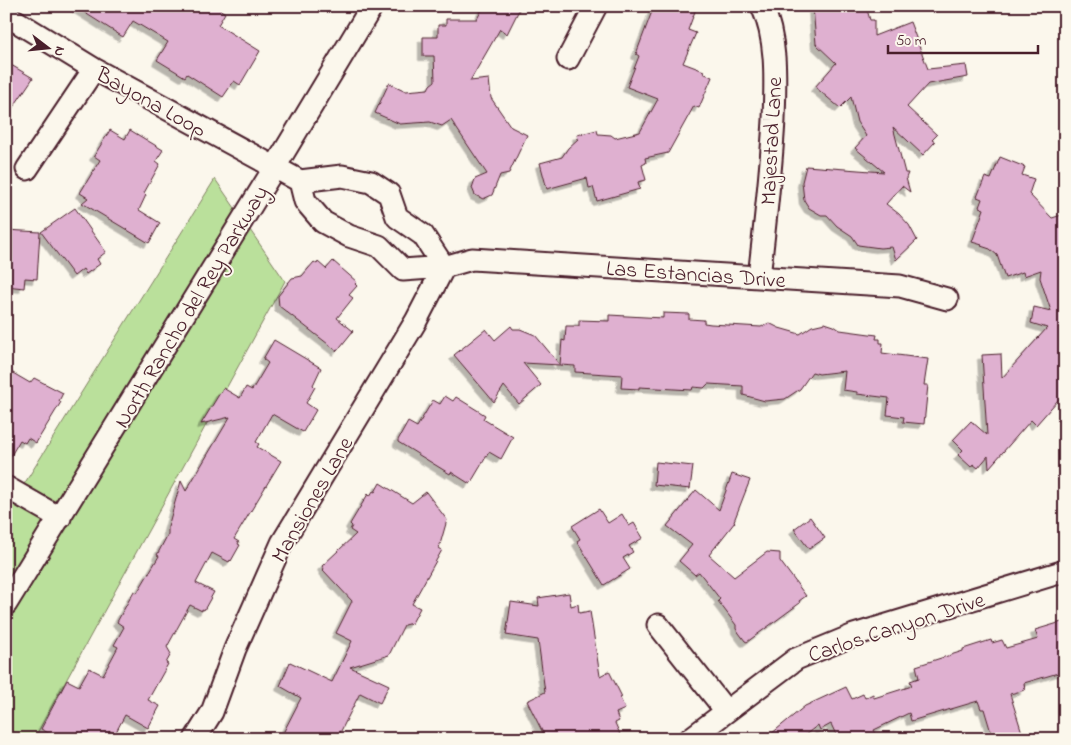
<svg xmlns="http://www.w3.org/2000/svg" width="1071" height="745" font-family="'Indie Flower',sans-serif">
  <defs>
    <filter id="shadow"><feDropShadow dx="-4.5" dy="4.5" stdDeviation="0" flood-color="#0004"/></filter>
  </defs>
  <rect width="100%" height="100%" fill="#fbf7ec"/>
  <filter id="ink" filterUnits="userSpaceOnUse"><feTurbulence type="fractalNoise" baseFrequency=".02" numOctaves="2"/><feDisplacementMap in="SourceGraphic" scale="10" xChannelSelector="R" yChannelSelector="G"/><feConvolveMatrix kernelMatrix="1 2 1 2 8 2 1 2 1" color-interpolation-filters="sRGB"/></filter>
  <g filter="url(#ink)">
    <!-- green -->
    <path fill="#bae09b" stroke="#828063" d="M215,179L285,281L34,739H6V513Z
      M1065,731V739H1035Z"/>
    <!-- building -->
    <path fill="#dfb0d0" stroke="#4a1f2b" filter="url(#shadow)" d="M74,6H215L225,13L218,25L260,51L240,85L234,81L223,97L187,74L185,77L157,60L168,42L133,21L123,37Z
      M484,6H521L507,34L500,29L470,81L489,79L491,98L511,127L527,135L509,173L500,175L492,195L483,199L475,195L472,188L475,179L487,174L451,120L442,126L430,122L400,124L375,113L389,83L406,91L428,89L430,85L435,81L434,56H423V37H438V25H446V19H477Z
      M654,6H697L688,30L696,33L683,63L704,71L703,73L712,77L699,108L694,106L668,153L645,158L646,163L642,165L646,180L638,182L640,189L597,201L593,187L589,188L587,178L547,189L540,163L562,157L568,148L578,139L577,135L597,130L598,134L611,135L615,138L640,132L658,99L627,87L639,56L636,54Z
      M813,6H866L870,20H874V36L910,22L928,69L966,65L968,77L928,84L907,107L937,135L932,140L935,142L923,155L893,127L905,173H908L906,178L910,192L902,186L886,204L899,214L909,225L917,240L896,260L892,247L880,248L858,245L852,236L837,226L827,215H821L809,208L804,200L802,182L806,166L884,172L855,148L866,136L857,122L851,97L840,108L815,87L836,63L816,44Z
      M6,62L33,78L6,118Z
      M110,130L125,139L130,130L163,150L156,161L160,164L144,193L146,195L139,210L160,223L149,243L82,203L88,198L80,193L100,160L94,156Z
      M1000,157L1025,167L1022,175L1034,179L1029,194L1052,218L1065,214V392L1036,425L1031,420L989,468L988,456L978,468L973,464L971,467L958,455L963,450L953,440L971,421L987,435L982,355L1001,354L1002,378L1047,328L1031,323L1034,307L1051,311L1040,278L1041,270L1024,276L1023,272L1005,278L997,255L990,249L981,246L982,245L972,242L984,209L979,207L982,199L977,197L985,177L991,179Z
      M75,208L106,252L97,259L100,264L86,274L83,269L74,276L41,232Z
      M6,230L40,232L37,279L25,278L24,288L6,286Z
      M333,261L357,282L355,284L357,286L349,295L353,298L337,318L353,331L337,351L279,306L278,296L292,278L302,276L314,262L317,264L318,262L326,269Z
      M663,313L689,314V319L704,320V323L711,324L761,327L769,323L779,328L800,334L812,326L825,323L834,326L840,330L877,335L876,339H880V343H883L882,353L928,359L924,385H928L924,424L903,422L904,417L887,415L889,398L857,394V392L843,390L845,371L819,374L812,372L800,389L785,399L765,401L743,395V386L708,384L704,388L693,387L692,390L639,387V389L621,388L622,375L575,372V366L560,365L562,340L565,341L566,326H579V320L609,321V315L663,318Z
      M511,326L513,329H520L535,335L560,365L523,363L541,385L519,404L504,386L494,402L454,355L486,329L495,340Z
      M274,340L321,368L313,385L315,387L306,403L316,410L303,432L272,414L256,442L259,444L257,447L281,461L234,539L239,542L238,544L240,545L231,561L230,560L229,562L212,553L196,583L214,592L204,610L202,609V611L190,605L167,647L171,654L166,663L168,664L148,700L160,706L148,728L125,715L115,734L110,731L106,739H59L41,729L67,680L79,686L89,668L103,675L118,647L114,645L124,627L117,622L134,591L137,593L159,556L157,555L168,534V527L181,481L186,491L230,417L201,424L223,388L240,398L246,387L252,390L268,363L263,359Z
      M6,369L30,383L34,378L63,393L59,401L61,402L36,443L28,438L25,443L20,440L6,464Z
      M445,396L453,401L456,397L485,415L483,419L513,437L501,459L489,452L470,484L451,472L450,474L398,442V440L408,422L417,427L433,400L440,404Z
      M656,462L693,466L690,489L654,485Z
      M732,474L750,480L734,521L735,522L709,555L734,577L767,552L780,553V561L806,596L799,601L800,603L747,642L745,641L736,629V625L718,601L720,599L699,572L695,575L679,561L692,545L667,526L696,490L719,510Z
      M380,483L412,503L426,492L447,520L439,548L442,550L412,604L420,608L412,623L404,625L389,655L350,667L389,685L380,703L360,693L337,739H280L301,698L280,686L290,662L332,682L352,641L336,633L352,601L323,570L324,569L322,566L356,534L350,530L352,526L350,524L368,494L370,496L373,491L375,492Z
      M599,509L608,523L622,514L629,526L634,523L643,538L629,546L633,552L623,558L630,569L604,585L577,541L580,539L572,526Z
      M810,517L825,538L809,549L794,529Z
      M569,593L571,606L578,604L579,613L590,611L600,676L609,671L622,697L620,698L625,709L616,713L619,721L615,723L620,734L611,739H546L527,701L545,692L538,640L506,635L511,602L539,606L538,598Z
      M1065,621V671L1024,683L1025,690L1010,694L1024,739H993L984,709H981L978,701L911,721L909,713L874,730L878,739H838L831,724L820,730L818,725L800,739H765L805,706L846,687L852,699L863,694L865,698L873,694L874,698L912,686L910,681L919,678L916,666L963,651V649L991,640L992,643L1002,640L1006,648L1038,639L1035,630Z"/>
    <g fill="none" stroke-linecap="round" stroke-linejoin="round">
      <defs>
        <path id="minor" d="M6,15L94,69L300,181L342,176L371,182L389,194L397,217L423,235L444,267
          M568,59L596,6
          M27,169L94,69
          M300,181L305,201L323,222L349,236L379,246L403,270L444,267L472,259L900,286L947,299
          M759,277C765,225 771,173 774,120C775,83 778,41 762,6
          M6,487L60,518
          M6,604L275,167L372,6
          M658,625L726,711
          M195,739L212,712L235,649L282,543L416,321L444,267
          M690,739L796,659L854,635L1065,571"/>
      </defs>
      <!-- minor casing -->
      <use href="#minor" stroke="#4a1f2b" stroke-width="25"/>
      <!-- minor -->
      <use href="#minor" stroke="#fbf7ec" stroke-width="21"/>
    </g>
  </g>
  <g text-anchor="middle" stroke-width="4" stroke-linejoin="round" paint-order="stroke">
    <!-- street labels -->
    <g font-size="22" fill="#4a1f2b" stroke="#fbf7ec">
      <text transform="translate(152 101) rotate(29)" y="8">Bayona Loop</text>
      <text transform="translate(770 141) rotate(-87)" y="8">Majestad Lane</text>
      <text transform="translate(696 273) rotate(4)" y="8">Las Estancias Drive</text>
      <text transform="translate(190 306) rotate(-59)" y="8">North Rancho del Rey Parkway</text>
      <text transform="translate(311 499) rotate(-60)" y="8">Mansiones Lane</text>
      <text transform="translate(896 626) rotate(-18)" y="8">Carlos Canyon Drive</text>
    </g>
  </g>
  <!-- margin -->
  <rect width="1071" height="745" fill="none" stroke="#fbf7ec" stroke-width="25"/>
  <rect x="12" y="12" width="1046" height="720" fill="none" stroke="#4a1f2b" stroke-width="2" filter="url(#ink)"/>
  <!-- north arrow -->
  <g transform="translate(48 48) rotate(106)" stroke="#fbf7ec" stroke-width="4" paint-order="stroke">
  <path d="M0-4L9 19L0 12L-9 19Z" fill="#4a1f2b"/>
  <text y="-8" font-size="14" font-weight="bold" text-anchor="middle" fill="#4a1f2b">N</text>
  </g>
  <!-- scale -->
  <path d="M888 45v8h150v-8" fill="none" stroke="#4a1f2b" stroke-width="2.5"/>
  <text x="896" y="45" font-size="15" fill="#4a1f2b" stroke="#fbf7ec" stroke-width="4" paint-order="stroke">50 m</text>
</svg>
